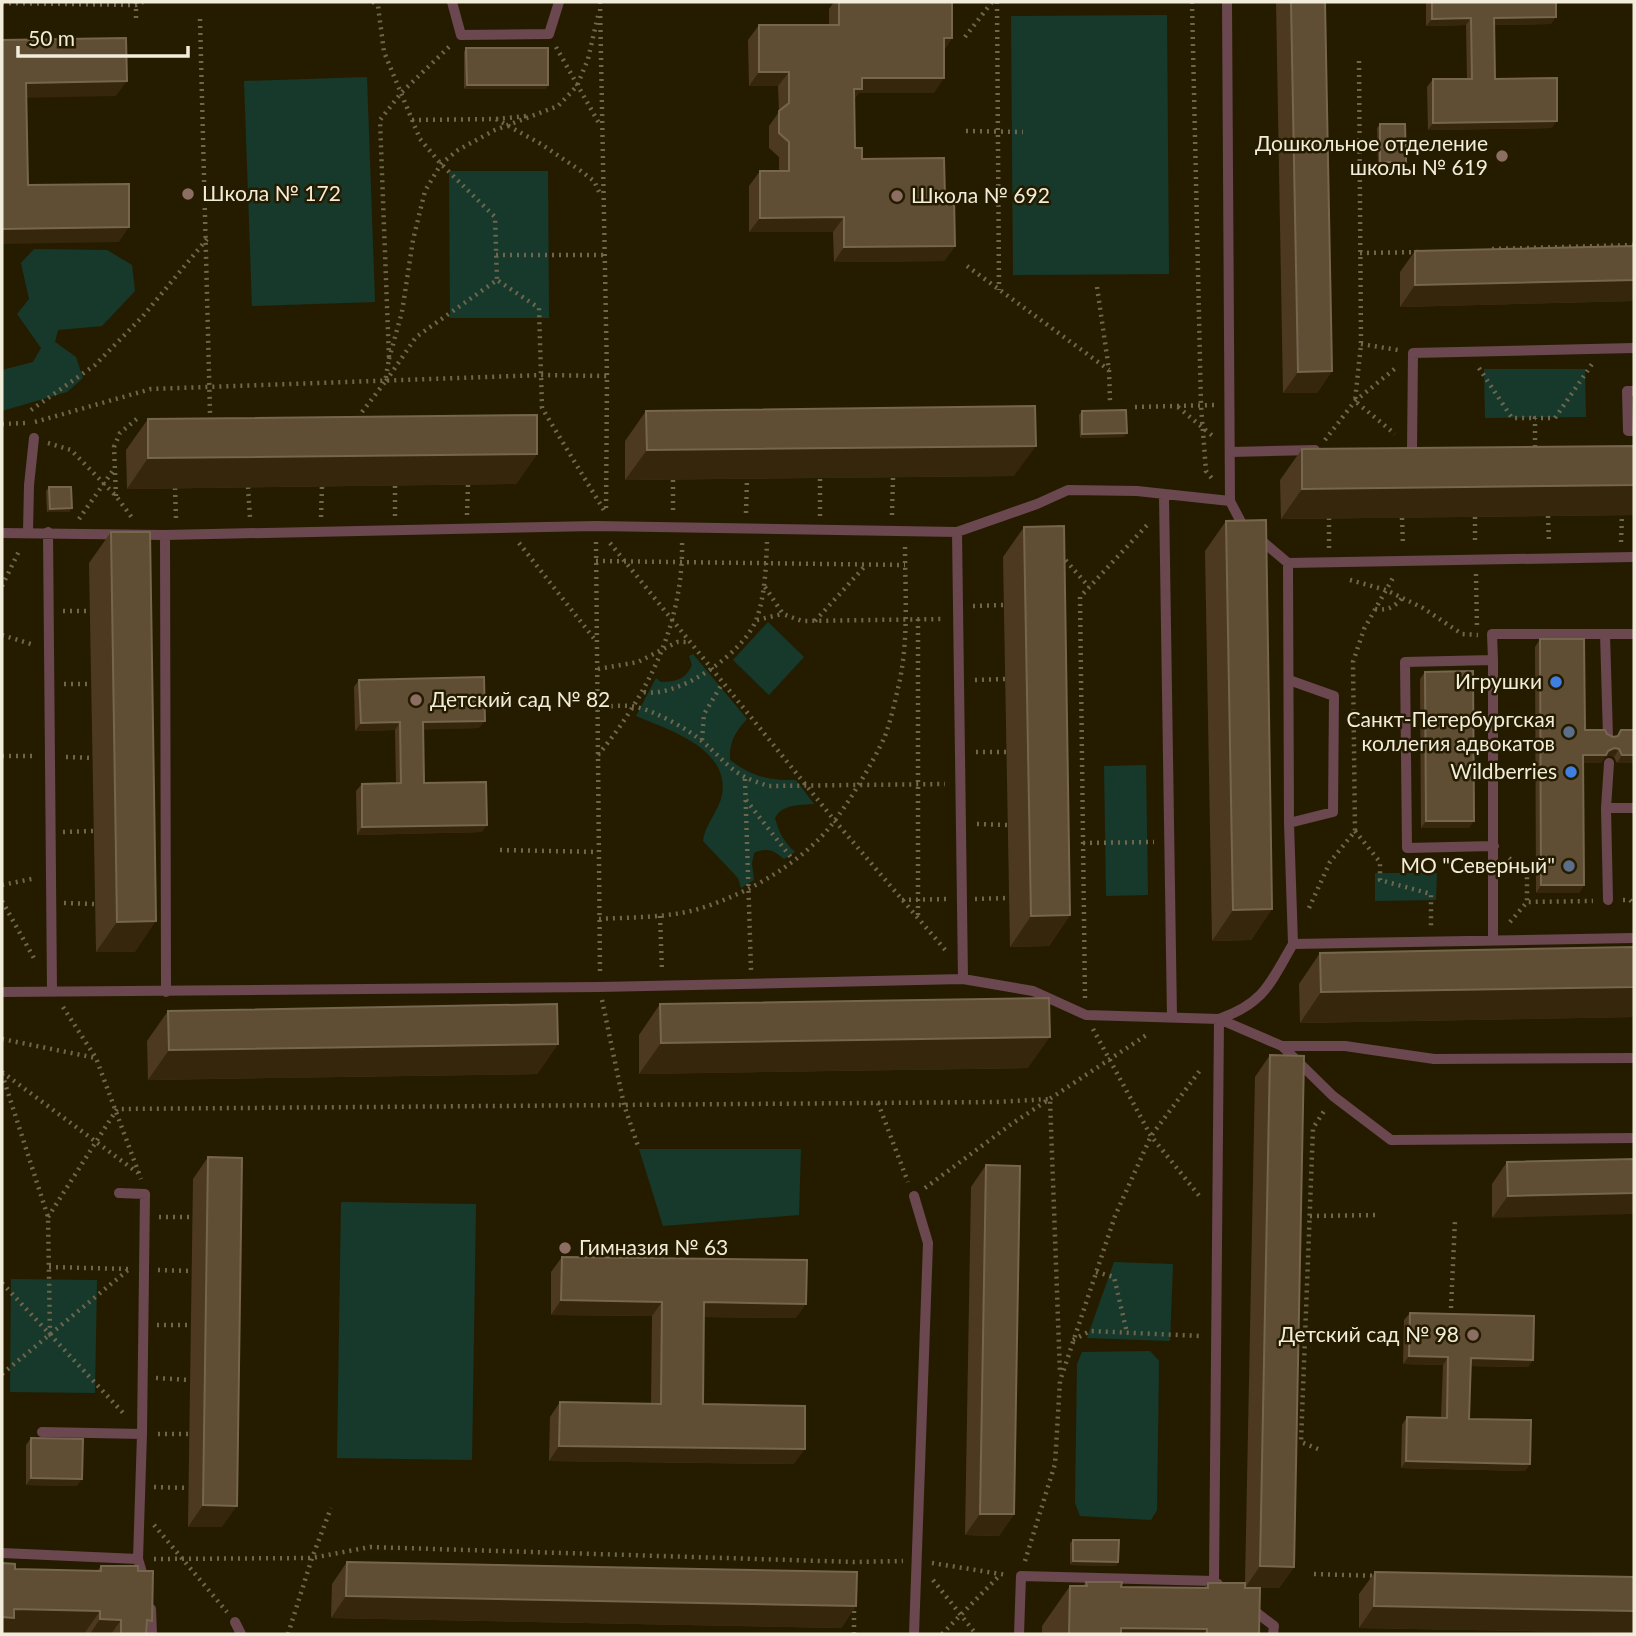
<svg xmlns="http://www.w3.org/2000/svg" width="1636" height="1636" font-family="Lato,sans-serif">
  <rect width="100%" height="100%" fill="#251c00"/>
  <!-- green -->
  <path fill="#17392b" d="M1167,15L1169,274L1013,275L1011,16Z
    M367,77L375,302L252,306L244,81Z
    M449,171H548L549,318H450Z
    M34,249L107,250L132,265L135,291L102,326L58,330L55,342L76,357L83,378L67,392L2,411V370L33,362L41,348L17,314L29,299L21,263Z
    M1484,369H1585L1586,417L1485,418Z
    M768,622L804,657L769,695L733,660Z
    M693,654L747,719C735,732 729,742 730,760C751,776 769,781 796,780L814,804C800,805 782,804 775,818C779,833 784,842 795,852L784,859C774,850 767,847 754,853L752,863L754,880L741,888L738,878L703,841C705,824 719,811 722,795C730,749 670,730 636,716L656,678L661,682C676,682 686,679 692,665L689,656Z
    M1146,765L1148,895L1106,896L1104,766Z
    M1375,873H1437L1436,900L1375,901Z
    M639,1149H801L799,1215L663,1226Z
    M341,1202L476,1204L472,1460L337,1458Z
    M1114,1262L1173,1264L1170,1341L1087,1338Z
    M11,1279L97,1280L95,1393L10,1392Z
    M1150,1351L1159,1361L1157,1510L1151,1520L1080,1516L1075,1503L1077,1364L1082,1352Z"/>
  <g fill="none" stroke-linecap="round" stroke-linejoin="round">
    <!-- path -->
    <path stroke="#6e664d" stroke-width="4.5" stroke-dasharray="2 5" stroke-linecap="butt" d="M136,2V21
      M373,2L378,6L384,52L420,139L441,164L495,217L497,280
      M600,2L607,376L606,512
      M997,2L999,290
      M1192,2L1201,406L1206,471L1214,481
      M2,3L136,5L143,2
      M200,19L210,413
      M965,37L992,2
      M556,47L600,125
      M1359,61L1361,344L1355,401L1395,434
      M496,119L541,144L581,171L594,181L601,196
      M412,120L496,119L527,116
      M966,131L1023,132
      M1492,249L1634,245
      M1360,253L1420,252
      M496,255H603
      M967,266L1109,370
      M1097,287L1109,370L1110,402
      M1361,344L1398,350
      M389,359L402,312L413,240L425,191L441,164L458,150L495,130L558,106L577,86L588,59L598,16
      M1479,368L1512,418H1535
      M386,381L416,337L497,280L539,308L542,408L605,512
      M1135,407L1216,405
      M1178,407L1214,437
      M31,410L95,365L143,316L207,239
      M362,412L385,382L389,359L380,120L401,93L450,46
      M35,422L151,389L540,375L607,376
      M2,424L26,423
      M1325,440L1355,401L1397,367
      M48,443L71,450L116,496L133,519
      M1535,447V418H1555L1592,364
      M673,480V514
      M395,486V516
      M248,487L250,518
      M175,488L176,519
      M116,496L114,447L120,433L139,417
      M746,513L747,479
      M467,515L468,485
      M892,515L893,477
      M820,516V478
      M1548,516L1549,543
      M321,517L322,486
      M1475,517V544
      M1329,518V549
      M1402,518L1403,545
      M79,519L114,469
      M596,542L600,971
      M1621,542L1622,515
      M519,543L596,641
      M610,543L835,821L947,952
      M1061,555L1089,587
      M596,561L905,565
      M1476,574L1477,628
      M1350,580L1386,590L1423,608L1462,634L1478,635
      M2,586L20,549
      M765,587L783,614L802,621L943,619
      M973,606L1004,605
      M1375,609C1388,611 1394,607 1402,598
      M63,611H90
      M918,619V918
      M757,620L782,614
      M815,621L866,565
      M2,635L34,645
      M598,669L638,662L677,642H688
      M975,680L1005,679
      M64,684H92
      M644,692C680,698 745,652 757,618C765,594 766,567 767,542
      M597,707C609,707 624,704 636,707C655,711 688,729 703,742C730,765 731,775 769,786L945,784
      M702,740L704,714L722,684
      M976,752H1007
      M598,755C649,693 684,622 682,540
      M2,756H36
      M66,757L93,758
      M745,779L751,970
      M746,800L793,860
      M977,824L1008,825
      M1355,831L1380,862V880L1431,894V927
      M63,832L94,831
      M1083,843L1154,842
      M500,850L598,852
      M1509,858L1527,872V902
      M2,885L36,878
      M975,899L1009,898
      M902,900L949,899
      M1623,900H1630L1634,904
      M2,901L35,960
      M64,903L95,904
      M1309,908L1330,862L1355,831L1353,662L1364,629L1394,576
      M660,916L662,971
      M599,919C631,917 664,918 695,910C739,897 786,872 819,839C840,819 873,763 885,736C891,720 895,701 899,684C909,639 905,592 905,546
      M1510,922L1527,902L1593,901
      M1085,998L1080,597L1149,523
      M602,1000L624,1105L639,1149
      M63,1007L96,1058L141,1179
      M1093,1029L1151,1136L1201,1198
      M2,1039L96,1058
      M2,1072L138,1173
      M2,1074L48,1217L50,1335
      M878,1103L908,1182
      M925,1188L1010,1125L1148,1034
      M1310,1216L1379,1215
      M48,1217L117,1109L995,1102L1050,1099L1060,1374
      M159,1217H193
      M49,1267L128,1269
      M158,1270L192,1271
      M1096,1272L1114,1277L1127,1333
      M2,1283L126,1416
      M1451,1308L1455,1220
      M157,1325H191
      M1073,1340L1090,1331L1201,1336
      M2,1374L128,1270
      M156,1378L190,1380
      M158,1434H189
      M1318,1449L1301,1442L1313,1128L1326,1108
      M154,1487L189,1488
      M154,1525L227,1612
      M154,1559L312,1558L370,1547L854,1562L903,1561
      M1025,1561L1055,1464L1060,1381L1115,1216L1151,1136L1201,1069
      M932,1563L1007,1575
      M1314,1574L1378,1576
      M933,1580L976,1634
      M288,1634L312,1558L331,1508
      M854,1634V1604
      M942,1634L1000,1575"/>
    <!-- lane -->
    <path stroke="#6b4750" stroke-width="10" d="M452,2L461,35L549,34L559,2
      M1227,2L1230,501L1242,524L1288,563L1634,557
      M1634,391H1627L1628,431H1634
      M1412,448L1413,353L1634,348
      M1231,452L1315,450
      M1164,496L1172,1018
      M28,532L29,485L34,438
      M48,532L52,991
      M957,532L963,979
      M2,533L165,535L596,526L957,532L1037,504L1068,490L1137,491L1230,501
      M165,535L166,992
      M1288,563L1289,823L1293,944L1634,938
      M1605,634L1608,737
      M1493,660V940
      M1289,680L1334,696L1333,812L1289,823
      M1606,808H1634
      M1494,846L1407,848L1405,662L1493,660L1492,634H1634
      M1608,900L1606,808L1609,763
      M2,992L600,987L963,979L1033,991L1086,1015L1219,1019L1282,1046L1333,1096L1391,1140L1634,1138
      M1282,1046H1345L1434,1059L1634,1058
      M119,1193L145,1194L142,1434L138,1559L145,1583
      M914,1196L928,1243L914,1634
      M42,1432L142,1434
      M2,1553L138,1559
      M1214,1581L1219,1019C1265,1003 1270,983 1293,944
      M1248,1606L1274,1626L1273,1634
      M151,1609L152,1634
      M235,1622L241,1634
      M1019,1634L1021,1576L1214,1581L1218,1584"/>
  </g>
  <!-- wall -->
  <path fill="#4d3920" d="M834,2H952V38L944,50L934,93H859L854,99L855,148L862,159L945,198L955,246L944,261L834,262L833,232H749V186L760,171H779V157L769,148V126L779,112L778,86H749L748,40L759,25H829V9Z
    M1276,2H1325L1332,371L1317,393H1283Z
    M1426,2H1556L1551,24L1494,25L1495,79L1552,128L1428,130L1427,87L1433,79H1467L1466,25L1426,26Z
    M466,48L546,89H464V52Z
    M1380,124L1403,166H1378L1377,128Z
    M1634,246V301L1400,307V272L1415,251Z
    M646,411L1014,476L625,480V441Z
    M1082,411L1124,437L1080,438L1079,415Z
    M148,419L537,454L516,484L127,489L126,450Z
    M1634,446V515L1281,519L1280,480L1302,449Z
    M49,487L72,508L69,512H47L46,491Z
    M1226,521L1272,909L1251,940L1212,941L1205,551Z
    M1024,527L1070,915L1049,946L1010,947L1003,557Z
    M111,532L135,952H96L89,563Z
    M1540,639L1585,730L1607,734L1613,737L1617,736L1621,730H1634V763H1617L1614,757L1609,755L1605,757L1601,763H1583L1584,885L1579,893H1536L1535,647Z
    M1425,672L1469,828H1421L1420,679Z
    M359,680L479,728L423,729L424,783L482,832L357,835L356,791L362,784L396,783L395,730L355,731L354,687Z
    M1634,947V1017L1300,1023L1299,984L1320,953Z
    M660,1004L1028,1068L639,1074V1035Z
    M168,1011L558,1044L537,1074L148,1080L147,1041Z
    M1270,1055L1294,1567L1279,1588H1245L1259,1634H1042V1626L1070,1586H1083L1086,1582L1121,1587L1204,1588L1208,1583H1245L1255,1077Z
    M208,1157L222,1527H188L193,1179Z
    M1634,1159L1492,1218V1184L1507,1162Z
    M986,1165L1014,1514L999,1536L965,1535L971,1187Z
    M562,1257L796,1318L704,1317L703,1404L794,1464L549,1461L550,1417L560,1402L651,1404L652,1316L551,1315V1272Z
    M1410,1313L1533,1360L1528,1367L1471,1366L1469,1419L1530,1464L1525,1471L1401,1468L1402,1425L1407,1417L1441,1418L1443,1365L1403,1364L1404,1320Z
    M31,1438L77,1486L26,1485V1445Z
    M1073,1540L1118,1562L1116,1566L1070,1565V1543Z
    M347,1562L856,1606L841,1628L331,1618L332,1584Z
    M101,1566L138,1571L147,1628L146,1634H2L15,1569L97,1571Z
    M1375,1572L1634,1577V1633L1359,1628V1594Z"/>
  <!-- shaded-wall -->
  <path fill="#36260b" d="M1556,17L1551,24L1489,25L1494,18Z
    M1471,18L1466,25L1426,26L1432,19Z
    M944,38H952L942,52Z
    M759,72H789L778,86H749Z
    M862,78H944L934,93H859L851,104H844Z
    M127,81L116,96L15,98L26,83Z
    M467,85H548L546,89H464Z
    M1557,121L1552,128L1428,130L1433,123Z
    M1380,162H1406L1403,166H1378Z
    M844,217L833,232H749L760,218Z
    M129,227L119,242L2,244V229Z
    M955,246L944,261L834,262L844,247Z
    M1634,280V301L1400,307L1415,285Z
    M1332,371L1317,393H1283L1298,372Z
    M1127,433L1124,437L1080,438L1082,434Z
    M1036,446L1014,476L625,480L647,450Z
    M537,454L516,484L127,489L148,458Z
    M1634,485V515L1281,519L1302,489Z
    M72,508L69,512H47L50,509Z
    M485,721L479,728L417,730L423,722Z
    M400,722L395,730L355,731L361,723Z
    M1614,748L1619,749L1614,757L1609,755L1605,757L1601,763H1578L1583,755L1608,751Z
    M1622,755H1634V763H1617Z
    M1426,821H1474L1469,828H1421Z
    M487,825L482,832L357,835L362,827Z
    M1541,885H1584L1579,893H1536Z
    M1272,909L1251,940L1212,941L1233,910Z
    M1070,915L1049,946L1010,947L1031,916Z
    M156,921L135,952H96L117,922Z
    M1634,987V1017L1300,1023L1321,992Z
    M1050,1037L1028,1068L639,1074L661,1043Z
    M558,1044L537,1074L148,1080L169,1050Z
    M1634,1193V1214L1492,1218L1508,1196Z
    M561,1300L662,1302L652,1316L551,1315Z
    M704,1302L806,1304L796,1318L694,1317Z
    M1409,1356L1448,1357L1443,1365L1403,1364Z
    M1471,1358L1533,1360L1528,1367L1466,1366Z
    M559,1446L805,1449L794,1464L549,1461Z
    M1406,1461L1530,1464L1525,1471L1401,1468Z
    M31,1478L82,1479L77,1486L26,1485Z
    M203,1505L237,1506L222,1527H188Z
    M980,1514H1014L999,1536L965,1535Z
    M1073,1561L1118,1562L1116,1566L1070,1565Z
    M1260,1566L1294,1567L1279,1588H1245Z
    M346,1596L856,1606L841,1628L331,1618Z
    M1374,1606L1634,1611V1633L1359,1628Z
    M14,1609L100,1611L84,1634H2V1617Z
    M100,1619L121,1620L111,1634H90Z
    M1121,1628L1207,1629L1203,1634H1116Z"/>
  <!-- building -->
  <path fill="#5f4d34" stroke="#76664e" stroke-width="2" d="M839,2H952V38H944V78H862V89H854L855,148H862V159L944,158L945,198H954L955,246L844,247V217L760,218V171H789V142L779,133V111L789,103V72H759V25H839Z
    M1291,2H1325L1332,371L1298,372Z
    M1432,2H1556V17L1494,18L1495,79L1557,78V121L1433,123V79H1472L1471,18L1432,19Z
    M126,38L127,81L26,83L28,185L129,184V227L2,229V40Z
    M466,48H548V85H467Z
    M1380,124H1405L1406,162H1380Z
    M1634,246V280L1415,285V251Z
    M1035,406L1036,446L647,450L646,411Z
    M1126,410L1127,433L1082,434V411Z
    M537,415V454L148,458V419Z
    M1634,446V485L1302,489V449Z
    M49,487H71L72,508L50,509Z
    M1266,520L1272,909L1233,910L1226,521Z
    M1064,526L1070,915L1031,916L1024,527Z
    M111,532H150L156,921L117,922Z
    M1540,639H1584L1585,730H1605L1607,734L1613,737L1618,736L1621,730H1634V755H1622L1619,749L1614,748L1608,751L1606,755H1583L1584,885H1541Z
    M1473,671L1474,821H1426L1425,672Z
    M484,677L485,721L423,722L424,783L486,782L487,825L362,827V784L401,783L400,722L361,723L359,680Z
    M1634,947V987L1321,992L1320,953Z
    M1049,998L1050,1037L661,1043L660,1004Z
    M557,1004L558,1044L169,1050L168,1011Z
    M1270,1055L1304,1056L1294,1567L1260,1566Z
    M208,1157L242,1158L237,1506L203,1505Z
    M1634,1159V1193L1508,1196L1507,1162Z
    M986,1165L1020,1166L1014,1514H980Z
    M562,1257L807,1260L806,1304L704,1302L703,1404L805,1406V1449L559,1446L560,1402L661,1404L662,1302L561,1300Z
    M1410,1313L1534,1316L1533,1360L1471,1358L1469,1419L1531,1420L1530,1464L1406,1461L1407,1417L1447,1418L1448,1357L1409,1356Z
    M31,1438L83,1439L82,1479L31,1478Z
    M1073,1540H1119L1118,1562L1073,1561Z
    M347,1562L857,1572L856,1606L346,1596Z
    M2,1563L15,1564V1569L101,1571V1566H138V1571H153L152,1621L147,1620L146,1634H121V1620L100,1619V1611L14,1609V1618L2,1617Z
    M1375,1572L1634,1577V1611L1374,1606Z
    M1086,1582H1122L1121,1587L1208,1588V1583H1245V1588H1260L1259,1634H1207V1629L1121,1628V1634H1069L1070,1586H1087Z"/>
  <!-- markers -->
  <g fill="#8d6e63" stroke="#251c00" stroke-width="2.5">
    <circle cx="1502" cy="156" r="7"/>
    <circle cx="188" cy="194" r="7"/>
    <circle cx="897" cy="196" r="7"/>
    <circle cx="416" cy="700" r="7"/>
    <circle cx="565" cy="1248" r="7"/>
    <circle cx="1473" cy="1335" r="7"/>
  </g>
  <g fill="#3f7fe0" stroke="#251c00" stroke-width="2.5">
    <circle cx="1556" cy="682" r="7"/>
    <circle cx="1571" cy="772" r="7"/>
  </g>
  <g fill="#5c6f8a" stroke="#251c00" stroke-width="2.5">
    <circle cx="1569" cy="732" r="7"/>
    <circle cx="1569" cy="866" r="7"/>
  </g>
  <g text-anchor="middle" stroke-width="5" stroke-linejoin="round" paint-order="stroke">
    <!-- poi labels -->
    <g font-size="21" fill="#f2ecda" stroke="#251c00" text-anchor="end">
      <text x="1488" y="151">Дошкольное отделение<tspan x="1488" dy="24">школы № 619</tspan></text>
      <text x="202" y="201" text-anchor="start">Школа № 172</text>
      <text x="911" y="203" text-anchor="start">Школа № 692</text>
      <text x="1542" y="689">Игрушки</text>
      <text x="430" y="707" text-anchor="start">Детский сад № 82</text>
      <text x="1555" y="727">Санкт-Петербургская<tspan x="1555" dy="24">коллегия адвокатов</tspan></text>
      <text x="1557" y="779">Wildberries</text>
      <text x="1555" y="873">МО "Северный"</text>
      <text x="579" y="1255" text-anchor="start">Гимназия № 63</text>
      <text x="1459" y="1342">Детский сад № 98</text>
    </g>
  </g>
  <!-- border -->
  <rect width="1636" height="1636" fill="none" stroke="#f2ecda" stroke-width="7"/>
  <!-- scale -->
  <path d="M18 46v10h170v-10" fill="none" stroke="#f2ecda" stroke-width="3.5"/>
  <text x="28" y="46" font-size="21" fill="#f2ecda" stroke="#251c00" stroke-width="5" paint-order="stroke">50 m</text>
</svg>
